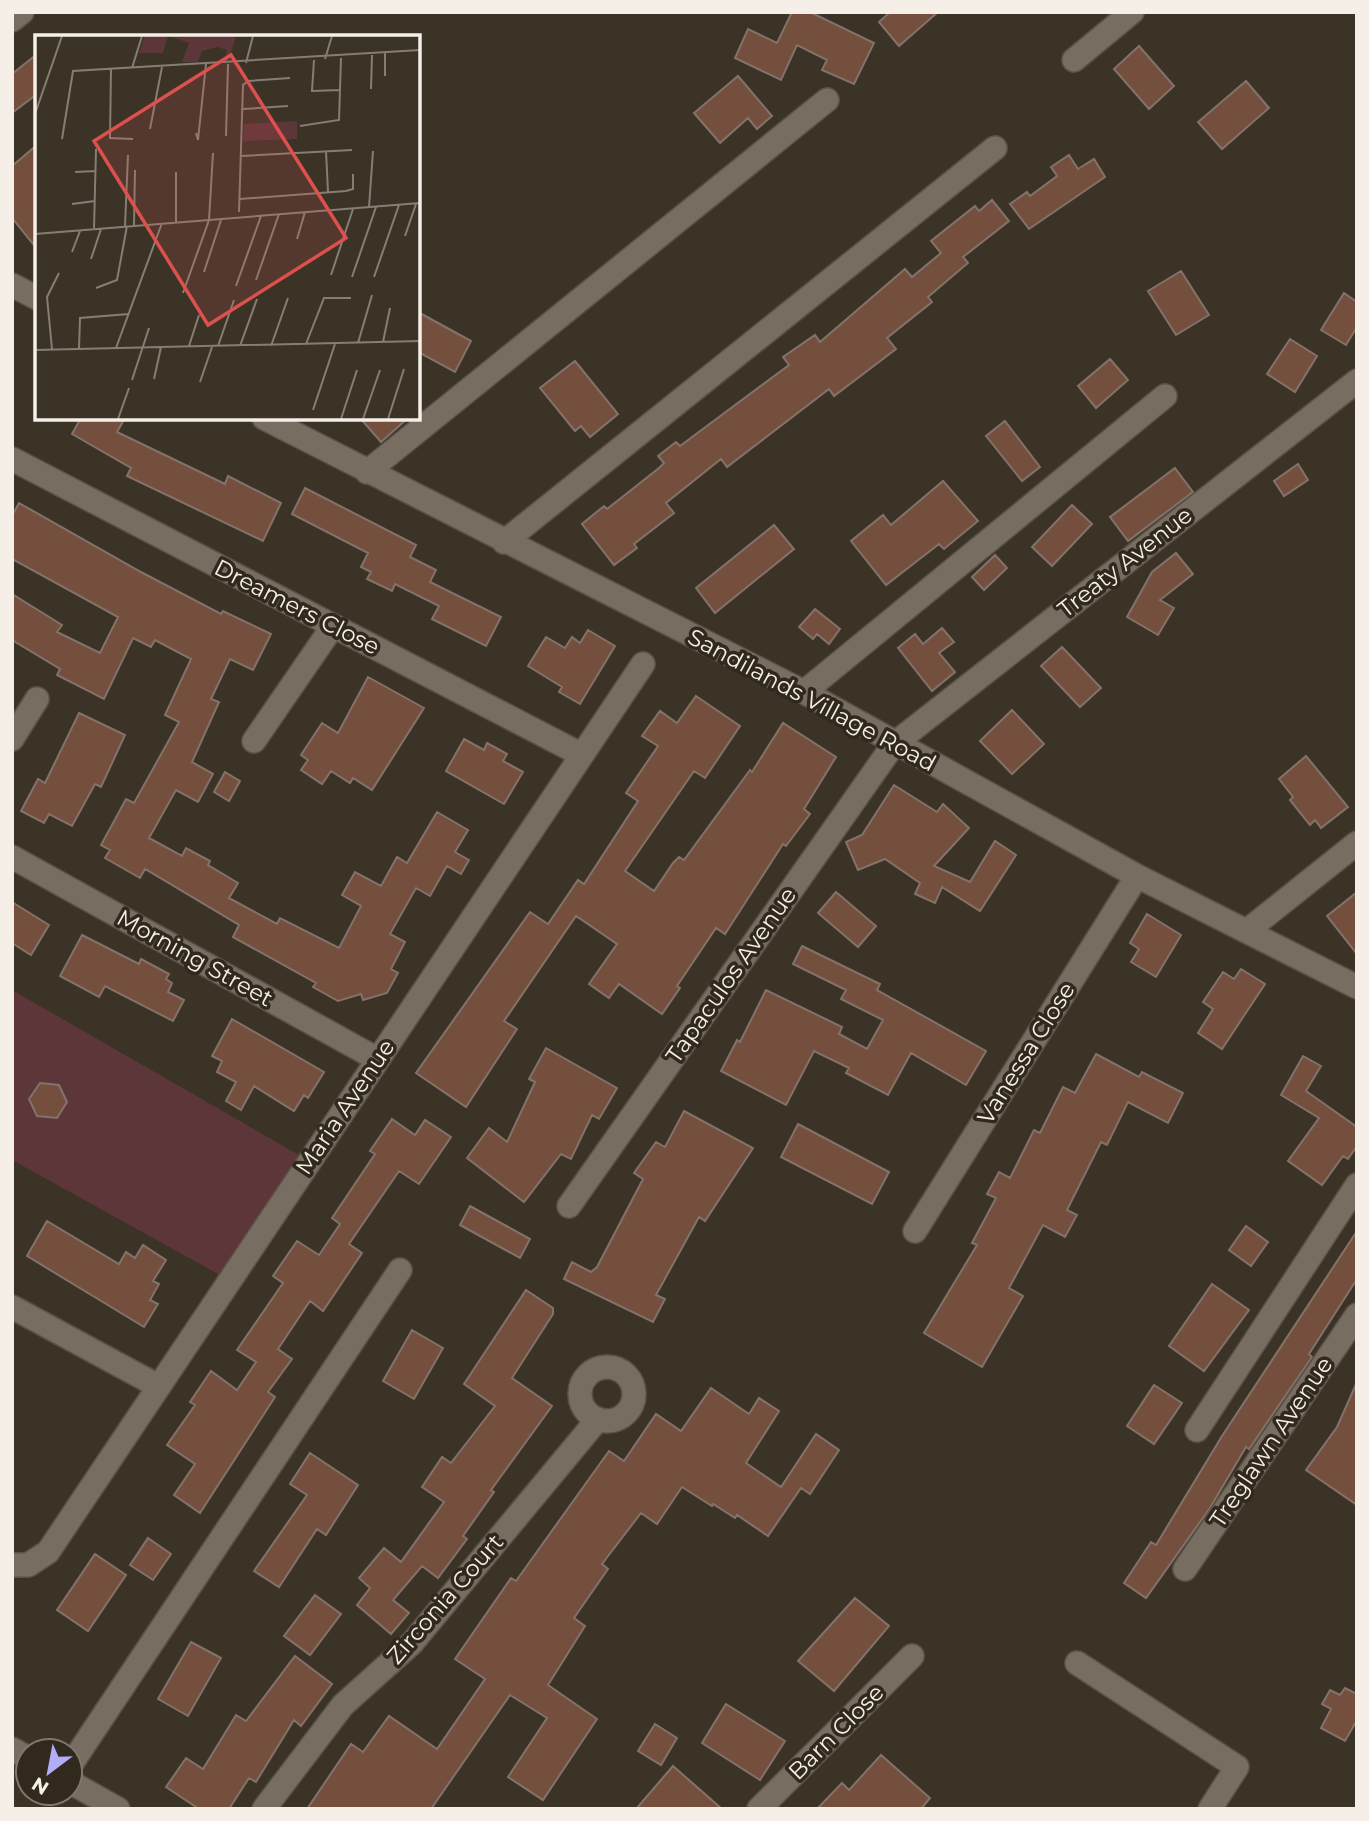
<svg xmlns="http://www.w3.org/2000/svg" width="1369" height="1821" font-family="Montserrat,sans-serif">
  <rect width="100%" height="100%" fill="#3c3327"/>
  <!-- green -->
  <path fill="#5d3639" d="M12,990L299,1155L220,1275L12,1160Z"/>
  <!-- building -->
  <path fill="#754f3e" stroke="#83726a" stroke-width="2" d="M792,12H810L874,43L854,84L822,70L827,60L797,45L781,80L735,58L748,29L777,43Z
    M890,12H938L899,46L879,22Z
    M1139,46L1174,86L1149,109L1114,69Z
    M37,54V94L12,113V74Z
    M738,76L772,116L757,129L748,118L720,143L694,113Z
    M1246,81L1269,108L1222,149L1198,122Z
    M37,145V249L12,218V166Z
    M1069,155L1078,169L1094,159L1105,177L1029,229L1010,204L1027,192L1030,196L1057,176L1051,167Z
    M992,200L1009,221L963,257L968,263L928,297L932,302L887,338L896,349L834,396L829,389L727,467L721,459L666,503L674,513L634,544L637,548L614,565L582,524L604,506L607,509L659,468L664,463L658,456L676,442L680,446L789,365L783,357L815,335L820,342L905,269L912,277L941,253L931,241L975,206L979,211Z
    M1181,271L1209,315L1176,335L1148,291Z
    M1344,293L1357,302V327L1346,345L1321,330Z
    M418,312L471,341L455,372L418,352Z
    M1290,339L1317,356L1295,392L1267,374Z
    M1110,359L1128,380L1096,408L1078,386Z
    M575,361L618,414L590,437L581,426L575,431L540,388Z
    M81,418H125L117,432L225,484L228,476L281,503L263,541L127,476L131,468L72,434Z
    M360,418H408L381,442Z
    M1005,421L1040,467L1022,481L986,436Z
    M1298,464L1308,480L1284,496L1274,481Z
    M1175,468L1193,492L1128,541L1110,517Z
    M943,481L978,521L944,549L939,544L886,585L851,541L883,515L891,525Z
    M305,488L416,545L410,557L436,570L430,582L501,617L486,646L432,619L439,606L395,584L392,591L367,579L371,572L361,567L368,553L292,514Z
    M19,503L141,572L221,614L223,611L271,634L253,670L230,659L211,699L219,702L192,762L213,774L198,802L176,790L149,838L182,856L186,848L210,861L208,865L238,883L229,898L277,924L280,918L339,948L361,906L342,895L355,872L381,886L397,857L407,863L437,812L468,830L455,852L469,860L461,874L447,866L430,896L416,888L390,934L405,942L391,969L398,973L387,993L363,1000L361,994L338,1001L313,987L316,983L233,937L239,925L145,869L140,878L105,858L110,850L101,845L126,799L134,803L179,722L165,715L191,659L155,640L151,647L133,638L104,699L57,675L60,669L12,640V594L62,625L57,632L100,653L118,617L12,559V516Z
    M1072,505L1092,524L1052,566L1032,547Z
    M774,525L794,549L715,613L696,588Z
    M1176,553L1193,574L1160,600L1174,608L1158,635L1127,617L1152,572Z
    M995,555L1007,568L984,590L972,577Z
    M815,609L840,629L829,644L817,634L813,639L799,627Z
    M942,628L954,642L939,653L955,672L932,691L898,648L915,634L923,644Z
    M588,630L615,646L580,704L559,692L562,687L528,666L546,637L565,648L572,637L580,643Z
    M1062,647L1101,688L1080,707L1041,666Z
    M368,677L424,708L372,790L353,778L350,783L331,771L322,784L301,770L308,760L301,755L322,723L338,733Z
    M696,696L740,726L705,778L694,771L625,871L654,891L673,863L679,857L684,860L750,770L752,772L783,723L836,757L804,809L810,814L786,846L783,844L725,934L716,928L677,986L680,988L662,1014L619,984L609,998L589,984L617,944L576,916L504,1021L517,1029L466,1107L416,1073L530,912L548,924L578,880L584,884L638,801L626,793L658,746L642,736L660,711L677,723Z
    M1012,710L1044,744L1012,774L980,741Z
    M79,713L125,735L101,787L95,784L72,826L49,814L44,823L21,811L38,779L45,783Z
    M464,739L484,750L487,743L507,754L503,761L523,772L504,804L446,771Z
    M1306,756L1348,807L1321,828L1315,820L1310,825L1290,800L1293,797L1279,779Z
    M225,772L240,781L229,801L214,792Z
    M894,785L937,812L943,804L969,828L934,866L970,882L995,841L1016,855L980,911L942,887L935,903L915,894L920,883L885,859L858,870L846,842L862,835Z
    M836,892L876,926L858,947L818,913Z
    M1357,892V954L1327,916Z
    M12,902L49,925L31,955L12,943Z
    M1147,914L1181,935L1156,977L1131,962L1139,949L1130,943Z
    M82,935L139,964L141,959L169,974L166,979L172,983L168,992L184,1000L173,1021L105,986L99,997L60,976Z
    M802,946L880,984L877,990L986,1051L966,1085L911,1053L888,1095L846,1073L849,1068L814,1051L786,1105L721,1071L737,1040L740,1042L766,990L842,1027L839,1034L867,1049L883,1020L841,999L846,990L793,964Z
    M1241,969L1265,984L1222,1049L1198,1033L1213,1009L1203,1002L1223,972L1234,979Z
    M232,1019L324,1072L308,1098L304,1095L294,1111L254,1086L241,1110L226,1101L236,1082L217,1072L222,1061L212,1056Z
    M546,1048L617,1088L599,1119L592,1115L571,1159L561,1154L524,1202L467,1158L489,1128L507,1142L535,1082L529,1079Z
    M1096,1054L1139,1077L1142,1072L1183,1093L1168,1123L1128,1102L1107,1145L1101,1142L1067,1210L1077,1215L1065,1237L1043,1225L1009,1288L1023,1296L982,1367L924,1333L977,1245L972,1243L996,1198L987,1194L999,1172L1010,1178L1034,1130L1040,1133L1063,1087L1075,1093Z
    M1303,1056L1321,1066L1306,1091L1357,1127V1146L1348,1159L1343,1156L1322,1185L1288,1161L1319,1118L1281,1095Z
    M40,1083L59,1085L67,1102L57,1118L37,1116L29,1099Z
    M684,1111L753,1148L705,1221L699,1217L656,1295L665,1299L653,1322L564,1279L572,1262L591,1272L597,1267L643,1179L634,1173L656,1142L665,1147Z
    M392,1119L415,1135L425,1120L451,1137L419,1184L399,1171L349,1244L362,1253L323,1311L310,1301L278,1349L292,1359L268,1392L275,1397L200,1513L174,1495L195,1464L167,1445L195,1405L190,1402L211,1371L237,1390L256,1362L237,1350L283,1283L273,1276L297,1241L319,1255L340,1224L332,1218L375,1154L370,1151Z
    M798,1124L889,1172L872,1204L781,1157Z
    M470,1206L530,1239L520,1258L460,1225Z
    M47,1221L119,1264L126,1252L135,1258L143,1245L166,1260L153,1281L159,1284L150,1300L158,1304L144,1327L27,1256Z
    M1246,1226L1268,1242L1251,1266L1229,1250Z
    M1357,1231V1279L1309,1354L1312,1357L1249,1449L1246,1447L1210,1508L1146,1598L1124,1583L1151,1542L1156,1545L1222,1436Z
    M1212,1284L1249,1310L1204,1371L1169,1346Z
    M526,1290L553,1308V1314L512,1378L552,1406L491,1490L494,1492L463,1536L467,1539L438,1578L422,1566L393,1600L409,1613L391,1634L357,1605L370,1588L359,1578L384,1548L401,1562L444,1502L422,1487L442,1457L451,1463L495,1406L464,1384Z
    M412,1330L443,1348L414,1399L383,1381Z
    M1357,1382V1505L1306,1470L1337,1427Z
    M1154,1385L1182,1403L1154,1444L1127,1426Z
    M711,1388L749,1414L759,1398L779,1411L746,1463L781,1487L816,1434L839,1450L810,1494L801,1488L768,1536L737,1515L735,1518L713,1504L712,1506L682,1487L657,1524L641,1513L602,1564L608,1569L574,1618L585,1626L548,1685L597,1719L543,1800L508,1777L547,1718L510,1695L431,1809H307L351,1744L363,1752L389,1716L437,1749L485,1679L455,1659L511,1578L516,1581L609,1451L624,1461L656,1414L681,1431Z
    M310,1453L358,1485L326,1535L317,1529L279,1587L254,1571L307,1495L290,1484Z
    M148,1538L171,1554L153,1580L130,1565Z
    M95,1554L126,1575L88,1631L57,1610Z
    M315,1595L341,1614L310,1655L284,1636Z
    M855,1598L889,1626L834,1691L798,1661Z
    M191,1642L221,1658L188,1716L158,1699Z
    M295,1656L332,1684L301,1726L294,1720L256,1782L249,1778L229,1809H199L166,1787L186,1758L203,1769L236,1715L246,1721Z
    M1345,1688L1357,1694V1720L1345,1741L1321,1728L1331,1709L1322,1704L1330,1690L1340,1695Z
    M726,1704L785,1741L760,1780L702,1743Z
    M655,1724L677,1738L661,1765L638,1751Z
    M881,1755L930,1798L921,1809H817L842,1783L849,1790Z
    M673,1766L722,1809H636Z"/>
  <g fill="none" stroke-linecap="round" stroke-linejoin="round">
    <defs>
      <path id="minor" d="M12,20L22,12
        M1074,60L1132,12
        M12,285L37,298
        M264,418L804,692L1137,876L1357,987
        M12,459L582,755
        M367,472L827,100
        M504,542L995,148
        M804,692L1165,396
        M12,739L37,699
        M254,741L333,626
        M12,857L377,1059
        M1248,930L1357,843
        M569,1206L894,744L1357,381
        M915,1231L1137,876
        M12,1307L158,1386
        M580 1394a27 27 0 1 1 54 0a27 27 0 1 1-54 0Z
        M1197,1430L1357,1185
        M12,1565H28L48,1552L643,664
        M1185,1569L1357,1315
        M1077,1663L1237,1767L1210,1809
        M12,1749L28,1758
        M70,1766L400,1270
        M70,1782L118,1809
        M264,1809L343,1705L412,1643L598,1419
        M759,1809L912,1656"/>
    </defs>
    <!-- minor casing -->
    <use href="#minor" stroke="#5a5147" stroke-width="26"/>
    <!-- minor -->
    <use href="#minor" stroke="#776d60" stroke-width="23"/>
  </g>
  <g text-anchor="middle" stroke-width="7" stroke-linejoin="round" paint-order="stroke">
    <!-- street labels -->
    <g font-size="23" fill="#f5efe8" stroke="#31291d">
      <text transform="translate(1125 562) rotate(-38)" y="8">Treaty Avenue</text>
      <text transform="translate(297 607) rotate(27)" y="8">Dreamers Close</text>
      <text transform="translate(812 700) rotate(28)" y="8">Sandilands Village Road</text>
      <text transform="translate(195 958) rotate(29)" y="8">Morning Street</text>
      <text transform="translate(731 975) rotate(-55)" y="8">Tapaculos Avenue</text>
      <text transform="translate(1026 1053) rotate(-58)" y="8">Vanessa Close</text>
      <text transform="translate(345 1107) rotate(-56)" y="8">Maria Avenue</text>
      <text transform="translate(1271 1442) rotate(-56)" y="8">Treglawn Avenue</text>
      <text transform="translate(445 1599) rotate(-49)" y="8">Zirconia Court</text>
      <text transform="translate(836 1732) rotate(-45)" y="8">Barn Close</text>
    </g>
  </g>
  <!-- overview -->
  <g transform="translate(35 35)">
    <rect width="385" height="385" fill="#3c3327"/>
    <path d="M110,1H133L128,18H104ZM134,1H201L194,23H190L192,15L182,12L167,16L163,27H147L154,8ZM262,86V104L208,106L209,89Z" fill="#5d3639"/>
    <path fill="none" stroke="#867e74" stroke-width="2" d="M350,18V41M290,24L297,1M279,25L277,56L305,55M211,28L218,1M97,33L107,1M76,34L75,103L98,104M336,54L337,20M208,74L253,71M0,79L27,1M265,91L304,85L306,23M115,94L127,32M161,98L163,105L171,29M191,101L193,29M27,104L38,36L385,15M291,116L293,157M206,121L317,115M40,137L61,136M205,164L311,156L318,154V139M37,169L60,166M334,172L338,116M204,177L208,50L213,46L255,43M141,187V137M90,191L93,120M99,191L100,135M59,194L61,114M0,199L385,168M370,201L381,169M262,204L270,177M37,217L45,196M56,224L66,194M169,237L186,185M296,240L318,174M317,242L341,172M339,242L364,170M221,245L244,179M201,251L226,181M61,253L82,245L92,191M148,258L174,185L178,118M348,307L355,273M323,308L337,260M271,309L289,263H316M154,311L164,280M183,311L199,265M205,311L222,264M236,311L253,263M81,313L127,188M17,314L12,262L24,238M44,314L45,283L94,279M0,315L385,306M119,344L126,312M97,345L114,293M165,347L177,312M278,375L300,309M83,384L94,353M306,384L322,335M328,384L345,335M353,384L369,334"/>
    <path fill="#dc504e" fill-opacity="0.15" stroke="#dc504e" stroke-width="3.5" d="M196,20L311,203L173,290L59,106Z"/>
    <rect width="385" height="385" fill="none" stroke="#f5efe8" stroke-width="3.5"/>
  </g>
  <!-- border -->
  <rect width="1369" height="1821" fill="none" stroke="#f5efe8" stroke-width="28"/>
  <!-- north arrow -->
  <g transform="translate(49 1772) rotate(212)"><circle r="33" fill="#31291d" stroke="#7f786e" stroke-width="2"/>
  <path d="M0-5L12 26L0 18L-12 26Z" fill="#b2adf9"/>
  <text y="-10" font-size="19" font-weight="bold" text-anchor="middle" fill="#f5efe8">N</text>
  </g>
</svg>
